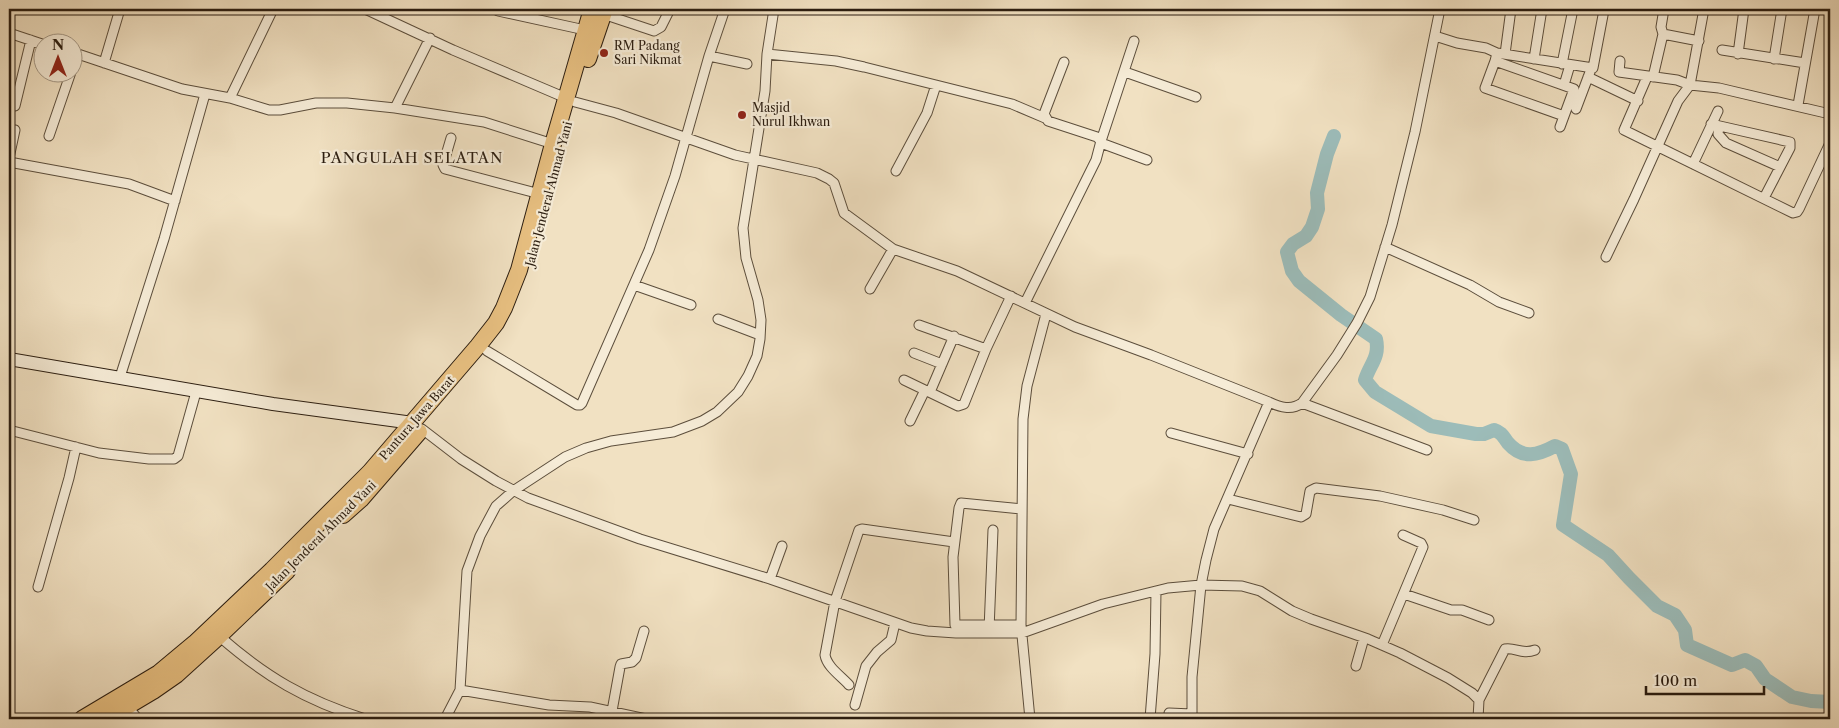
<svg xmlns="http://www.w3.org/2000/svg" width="1839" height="728" font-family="'Libre Caslon Text',serif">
  <rect width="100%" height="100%" fill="#f1e1c2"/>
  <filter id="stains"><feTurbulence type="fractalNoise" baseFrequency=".004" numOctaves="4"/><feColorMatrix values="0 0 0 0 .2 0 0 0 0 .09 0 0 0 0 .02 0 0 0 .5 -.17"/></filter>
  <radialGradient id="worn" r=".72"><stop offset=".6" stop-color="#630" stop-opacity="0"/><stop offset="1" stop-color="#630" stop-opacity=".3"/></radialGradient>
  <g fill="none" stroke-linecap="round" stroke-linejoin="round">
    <!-- river -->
    <path stroke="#9cbcb9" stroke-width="14" d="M1334,136L1327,154L1317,193L1318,209L1312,227L1306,236L1293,244L1287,252L1292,271L1299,281L1341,315L1376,339C1380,357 1370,364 1365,380L1375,392L1431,426L1476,434H1484L1494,430C1503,433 1503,437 1508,443C1523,460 1538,455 1555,446L1562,449L1571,474L1563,525L1608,555L1629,578L1657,606L1675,615L1685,630L1687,645L1732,665L1745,660L1756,666L1765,679L1792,697L1811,701L1830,702"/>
    <defs>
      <path id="street" d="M365,9L453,50L566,98
        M1664,9L1661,27L1663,34L1699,41
        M498,11L585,30
        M603,14L654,31L661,27L670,9
        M9,33L42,44
        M1435,36L1457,43L1486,48L1497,53L1495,61L1574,89L1560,127
        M1722,50L1805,63
        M72,52L182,89L230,98L269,110H280L316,103H347L395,108L484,122L553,144
        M1497,53L1593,68L1604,10
        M767,54L836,61L864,67L1012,104L1045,118
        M1505,54L1511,9
        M1738,54L1744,9
        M709,56L747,64
        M1534,59L1542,9
        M1774,59L1782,9
        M1495,61L1485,88L1564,116
        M1620,61L1619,72L1677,80L1690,85L1719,88L1830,114
        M104,63L120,9
        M1562,64L1573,9
        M72,68L78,54
        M1125,72L1196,97
        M1588,77L1638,101
        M1647,77L1624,130L1793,213L1797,212L1799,209L1830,143
        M1653,77L1663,34
        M1564,85L1570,65
        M230,98L273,9
        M575,102L616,113L735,155L817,173L829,179L834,183L844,213L893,249L957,271L1075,327L1151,355L1269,402L1214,529L1206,560L1201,585L1192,677V714L1193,717L1197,719
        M1798,105L1815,9
        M15,106L31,40
        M395,108L430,38
        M1576,109L1590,72
        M1711,124L1790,142V148L1764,198
        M1719,126L1718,134L1726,143L1780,167
        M49,136L71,72
        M451,138L443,165L445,169L540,194
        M1101,141L1134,41
        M1101,143L1147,160
        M9,158L15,130
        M9,162L129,184L175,201
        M1693,164L1718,111
        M896,171L927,113L936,85
        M1385,247L1470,285L1499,302L1529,313
        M1606,257L1634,199L1678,101L1690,85L1704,9
        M634,285L691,305
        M870,289L893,249
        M1025,303L1096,160L1101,141L1097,137L1048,121L1044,114L1064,62
        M718,319L760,335
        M919,325L986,349
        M487,351L577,405H580L582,403L649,250L675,176L709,56L725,9
        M914,353L942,364
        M120,377L164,239L205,94
        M904,380L958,406L964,404L986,349L1011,296
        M930,392L954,336
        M1269,402C1280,407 1291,411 1302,403L1337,355L1357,323L1370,297L1392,225L1415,132L1440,9
        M1302,403L1427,450
        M910,421L925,390
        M422,429L461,459L496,481L528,498L640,539L770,579L911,628L927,631L956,633H1022L1103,604L1168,588L1201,585L1242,586L1260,591L1292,611L1311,619L1368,639L1400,653L1448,678L1472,693L1479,700L1478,719
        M9,430L99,453L149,459H174L178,456L196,392
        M1171,433L1248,454
        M1228,499L1301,517L1306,514L1310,491L1316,488L1380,496L1443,510L1474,520
        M770,579L782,546
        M38,587L69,478L76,447
        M1404,594L1451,610H1462L1489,620
        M1021,625H955L953,557L959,508L961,503L1022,509
        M989,630L993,530
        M219,636C266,677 305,700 365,719
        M1382,645L1423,547L1421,543L1403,535
        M1356,666L1364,638
        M849,685C841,676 827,667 825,655L835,601L859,530L862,529L954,542
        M460,690L549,705L590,707L646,719
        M1479,700L1505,649C1515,647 1522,655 1535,650
        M125,704L138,719
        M855,705L866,666L877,652L891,640L895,623
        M612,711L620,667L621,664L632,662L636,658L644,631
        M1169,713L1192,714
        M445,719L460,690L467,571L480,536L496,506L513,491L565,457L586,448L611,441L673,432L702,421L717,412L738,392L748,376L757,356L760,339L761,320L758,300L746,258L743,228L765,91L767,54L774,9
        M1030,719L1021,625L1023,419L1027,386L1046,314
        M1150,719L1155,654L1156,591"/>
      <path id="secondary" d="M9,359L273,404L413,423"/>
      <path id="highway" d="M588,59L605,9
        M343,515L361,499L419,432
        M82,719L159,673L195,643L272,570L370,472L478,346L496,323L504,308L519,270L553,144L592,9
        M106,719L153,691L176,675L219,636L287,571"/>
    </defs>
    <!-- street casing -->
    <use href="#street" stroke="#5c4e3c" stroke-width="11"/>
    <!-- secondary casing -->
    <use href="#secondary" stroke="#2b1d10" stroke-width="14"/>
    <!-- highway casing -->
    <use href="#highway" stroke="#2b1d10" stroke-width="18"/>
    <!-- street -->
    <use href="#street" stroke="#f6ecd7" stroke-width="9"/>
    <!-- secondary -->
    <use href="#secondary" stroke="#f6ecd7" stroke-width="12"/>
    <!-- highway -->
    <use href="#highway" stroke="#e8c081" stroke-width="16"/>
  </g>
  <!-- markers -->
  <g fill="#8f2418" stroke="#f6ecd7" stroke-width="2">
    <circle cx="604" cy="53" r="5"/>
    <circle cx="742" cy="115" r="5"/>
  </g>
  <g text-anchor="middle" stroke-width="4.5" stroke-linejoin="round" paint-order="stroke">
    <!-- poi labels -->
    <g font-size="12" fill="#2b1d10" stroke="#f6ecd7" text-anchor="start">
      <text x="614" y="50">RM Padang<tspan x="614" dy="14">Sari Nikmat</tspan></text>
      <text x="752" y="112">Masjid<tspan x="752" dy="14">Nurul Ikhwan</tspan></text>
    </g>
    <!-- street labels -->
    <g font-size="12" fill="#2b1d10" stroke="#f6ecd7">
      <text transform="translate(549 194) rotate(-75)" y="4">Jalan Jenderal Ahmad Yani</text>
      <text transform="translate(417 418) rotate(-49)" y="4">Pantura Jawa Barat</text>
      <text transform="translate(321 536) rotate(-45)" y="4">Jalan Jenderal Ahmad Yani</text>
    </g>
    <!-- quarter labels -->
    <g font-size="15" letter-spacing="1" fill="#2b1d10" stroke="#f6ecd7">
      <text x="412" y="163">PANGULAH SELATAN</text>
    </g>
  </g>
  <!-- margin -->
  <rect width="1839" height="728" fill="none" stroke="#f1e1c2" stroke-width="30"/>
  <rect x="10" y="10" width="1819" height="708" fill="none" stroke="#2b1d10" stroke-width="2.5"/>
  <rect x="15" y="15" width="1809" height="698" fill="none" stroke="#2b1d10"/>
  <!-- north arrow -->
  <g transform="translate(58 58)"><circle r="24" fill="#f6ecd7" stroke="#a59987"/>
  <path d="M0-4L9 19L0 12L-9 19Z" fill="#8f2418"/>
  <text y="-8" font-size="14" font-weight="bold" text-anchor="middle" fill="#2b1d10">N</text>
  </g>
  <!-- scale -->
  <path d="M1646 686v8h118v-8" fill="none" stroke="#2b1d10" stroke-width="2.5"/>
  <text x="1654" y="686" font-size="15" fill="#2b1d10" stroke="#f6ecd7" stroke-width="4" paint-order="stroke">100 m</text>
  <rect width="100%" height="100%" filter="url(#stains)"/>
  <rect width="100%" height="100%" fill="url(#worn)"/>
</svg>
